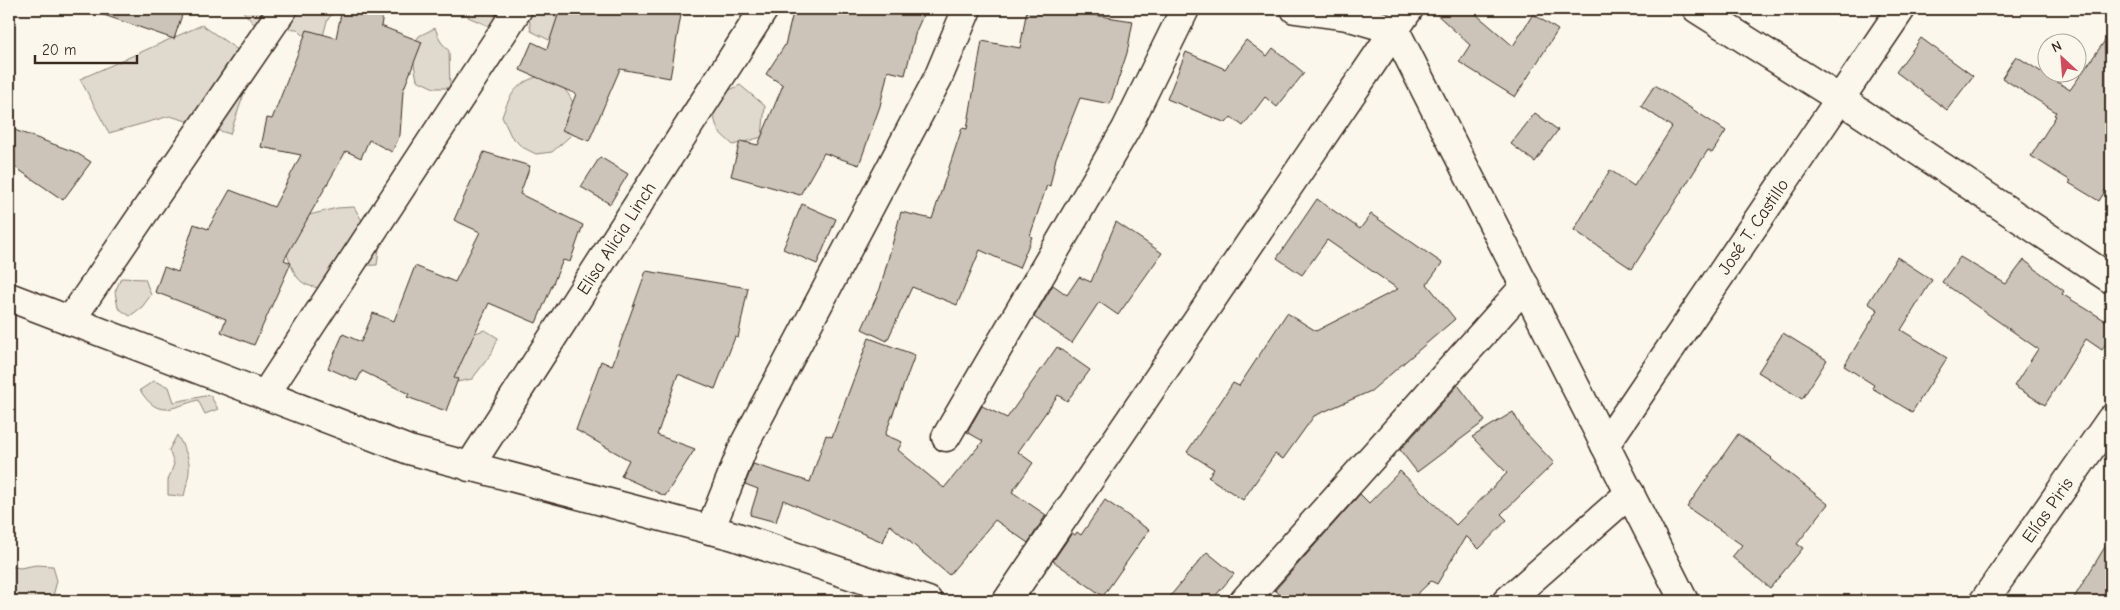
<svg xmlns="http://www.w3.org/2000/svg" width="2120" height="610" font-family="'Comic Neue',sans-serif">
  <rect width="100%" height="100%" fill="#fbf7ec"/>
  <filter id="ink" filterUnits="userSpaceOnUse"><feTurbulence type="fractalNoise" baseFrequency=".02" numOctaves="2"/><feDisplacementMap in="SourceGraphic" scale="10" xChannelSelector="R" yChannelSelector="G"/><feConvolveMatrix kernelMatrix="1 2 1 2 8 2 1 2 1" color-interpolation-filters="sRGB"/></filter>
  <g filter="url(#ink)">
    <!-- green -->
    <path fill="#dfd9ce" stroke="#8d8276" d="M241,9H335L327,21L323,36L308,40L297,29L282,28L267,29L253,23Z
      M470,9H523L498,30L468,17Z
      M544,9L557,17L566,30L559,45L531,31L528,12Z
      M202,25L255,62L230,134L170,116L109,133L80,79Z
      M435,28L441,42L449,51L450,88H434L417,80L411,49L419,36Z
      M548,74C570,91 577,103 577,130L552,152L536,154L522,147L511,136L502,117C511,90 519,80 548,74Z
      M740,85L765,106L762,137L733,145L718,131L709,100Z
      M354,207L379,249L377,265L346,266L327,288C299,288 296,278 287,255L305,216L337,208Z
      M121,278L145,279L151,295L142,307L130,316L118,308L115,292Z
      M485,330L498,338L492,353L472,379L457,382L445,370L471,334Z
      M154,381L169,387L174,402L210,395L218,409L205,414L198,400C170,408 158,419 140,390Z
      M177,435C193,463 191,466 184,496L168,495V480L174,464L169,450Z
      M36,565L53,566L57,581L53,596L36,601H9V566L20,568Z"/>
    <!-- building -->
    <path fill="#ccc4b9" stroke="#3b2a1e" d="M99,9H184L174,39L98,13Z
      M342,9H384L381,26L422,42L403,91L400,135L392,152L369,140L361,158L346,151L284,260L291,263L254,345L221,332L226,319L155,292L164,267L178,272L194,224L208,229L230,190L274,207L301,155L261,147L267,118L272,119L307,30L336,38Z
      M560,9H682L670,78L620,69L589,141L562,130L576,94L520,70L532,42L547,49Z
      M794,9H926L916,31L905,75L888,71L880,106L859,165L824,153L800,195L731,176L740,141L758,145L783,85L766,74L785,45Z
      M1027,9L1074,12L1133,21L1127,53L1110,104L1080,98L1056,158L1050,186L1047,185L1030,236L1032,237L1019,268L980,250L957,305L912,287L887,341L862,329L880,289L901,212L932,219L962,128L967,129L982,41L1020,48Z
      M1431,9H1470L1513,46L1533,14L1558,30L1515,97L1459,62L1470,45Z
      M2111,32V181L2099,201L2069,183L2071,181L2031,156L2056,116L2054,115L2056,112L2002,78L2016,56L2070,90Z
      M1921,38L1973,76L1947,110L1896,72Z
      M1246,40L1267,56L1273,48L1304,73L1277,107L1265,97L1243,126L1231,117L1226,123L1167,99L1186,52L1225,69Z
      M1655,85L1726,131L1712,153L1708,150L1632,269L1574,230L1610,170L1634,186L1672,127L1641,106Z
      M1535,113L1558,130L1535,162L1511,144Z
      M9,128L75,152L91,162L63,200L9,163Z
      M484,152L530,166L520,194L583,225L570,262L563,260L536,323L489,303L454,378L458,379L446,411L407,397L409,394L362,371L357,381L328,368L343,334L361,342L373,313L394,321L415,266L455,282L480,232L454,220Z
      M600,157L628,174L610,204L581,187Z
      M1317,199L1360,229L1371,214L1442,263L1427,284L1455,319L1371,391L1314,416L1283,459L1275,454L1243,500L1208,477L1214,469L1187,452L1233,383L1239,386L1287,313L1316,331L1398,289L1327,240L1302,275L1277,258Z
      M802,204L836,219L817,264L783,249Z
      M1116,222L1162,253L1118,315L1099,302L1072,343L1034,317L1053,285L1067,295L1079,277L1091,282Z
      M1897,257L1932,280L1901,330L1947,358L1912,412L1872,388L1874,385L1844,366L1878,310L1868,303Z
      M1960,257L2006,284L2024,260L2064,291L2062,294L2111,324V335L2102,350L2086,339L2045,405L2014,386L2038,349L1942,282Z
      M646,271L748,288L738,338L735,337L715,389L678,374L657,435L695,449L665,496L621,476L629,460L576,430L601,361L612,366Z
      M1783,333L1827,360L1802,399L1758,372Z
      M869,338L915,355L885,435L902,442L898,450L944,488L983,441L967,432L982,406L1007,418L1057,347L1090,370L1067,401L1058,395L1018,452L1033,463L1012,492L1046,515L1028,543L995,520L949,575L890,525L883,542L783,500L776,522L750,515L758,489L745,484L753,464L810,482L826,435L832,437Z
      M1458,385L1485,421L1417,472L1400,450Z
      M1513,412L1523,430L1554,463L1501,514L1507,520L1479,549L1466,536L1437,584L1431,581L1410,601H1287L1275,590L1360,494L1369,503L1400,471L1456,525L1507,473L1472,437Z
      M1738,434L1772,458L1771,459L1828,504L1797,544L1803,548L1770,588L1732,557L1742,545L1687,507Z
      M1105,500L1149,530L1103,596L1053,561L1072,533L1075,535L1077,532L1081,535Z
      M2111,537V601H2072Z
      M1207,552L1234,574L1211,601H1166Z"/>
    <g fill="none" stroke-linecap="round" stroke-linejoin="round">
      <defs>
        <g id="street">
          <path d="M1295,9L1347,16L1395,30L1684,601"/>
          <path d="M1697,9L1840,99L2111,279"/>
          <path d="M9,297L409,450L734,536L928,601"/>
          <path d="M70,321L283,9"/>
          <path d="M265,395L518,9"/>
          <path d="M946,437L1126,129L1185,9"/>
          <path id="s1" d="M1605,445L1901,9"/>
          <path id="s2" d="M469,467L764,9"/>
          <path d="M710,530L745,443L938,78L967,9"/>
          <path d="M1007,601L1409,9"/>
          <path d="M1244,601L1525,286"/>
          <path d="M1507,601L1630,493"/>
          <path id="s3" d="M1984,601L2111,419"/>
        </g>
      </defs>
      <!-- street casing -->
      <use href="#street" stroke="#3b2a1e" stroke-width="31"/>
      <!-- street -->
      <use href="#street" stroke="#fbf7ec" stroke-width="28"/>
    </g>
  </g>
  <g text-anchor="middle" stroke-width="5" stroke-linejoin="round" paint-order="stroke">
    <!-- street labels -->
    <g font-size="18" fill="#3b2a1e" stroke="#fbf7ec">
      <text dy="6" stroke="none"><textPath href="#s1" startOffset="264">José T. Castillo</textPath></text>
      <text dy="6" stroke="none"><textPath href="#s2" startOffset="272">Elisa Alicia Linch</textPath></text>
      <text dy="6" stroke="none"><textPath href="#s3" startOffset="111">Elías Piris</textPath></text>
    </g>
  </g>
  <!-- margin -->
  <rect width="2120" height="610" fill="none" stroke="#fbf7ec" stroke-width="30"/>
  <rect x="15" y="15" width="2090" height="580" fill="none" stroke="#3b2a1e" stroke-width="2" filter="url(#ink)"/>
  <!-- north arrow -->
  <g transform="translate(2062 58) rotate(334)"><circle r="24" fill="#fbf7ec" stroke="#aea59a"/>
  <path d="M0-4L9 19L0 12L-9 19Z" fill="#d1495b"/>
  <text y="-8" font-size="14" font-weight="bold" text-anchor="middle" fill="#3b2a1e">N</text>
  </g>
  <!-- scale -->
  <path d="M35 55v8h102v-8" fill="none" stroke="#3b2a1e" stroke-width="2.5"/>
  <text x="42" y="55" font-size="15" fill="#3b2a1e" stroke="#fbf7ec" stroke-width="4" paint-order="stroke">20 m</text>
</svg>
